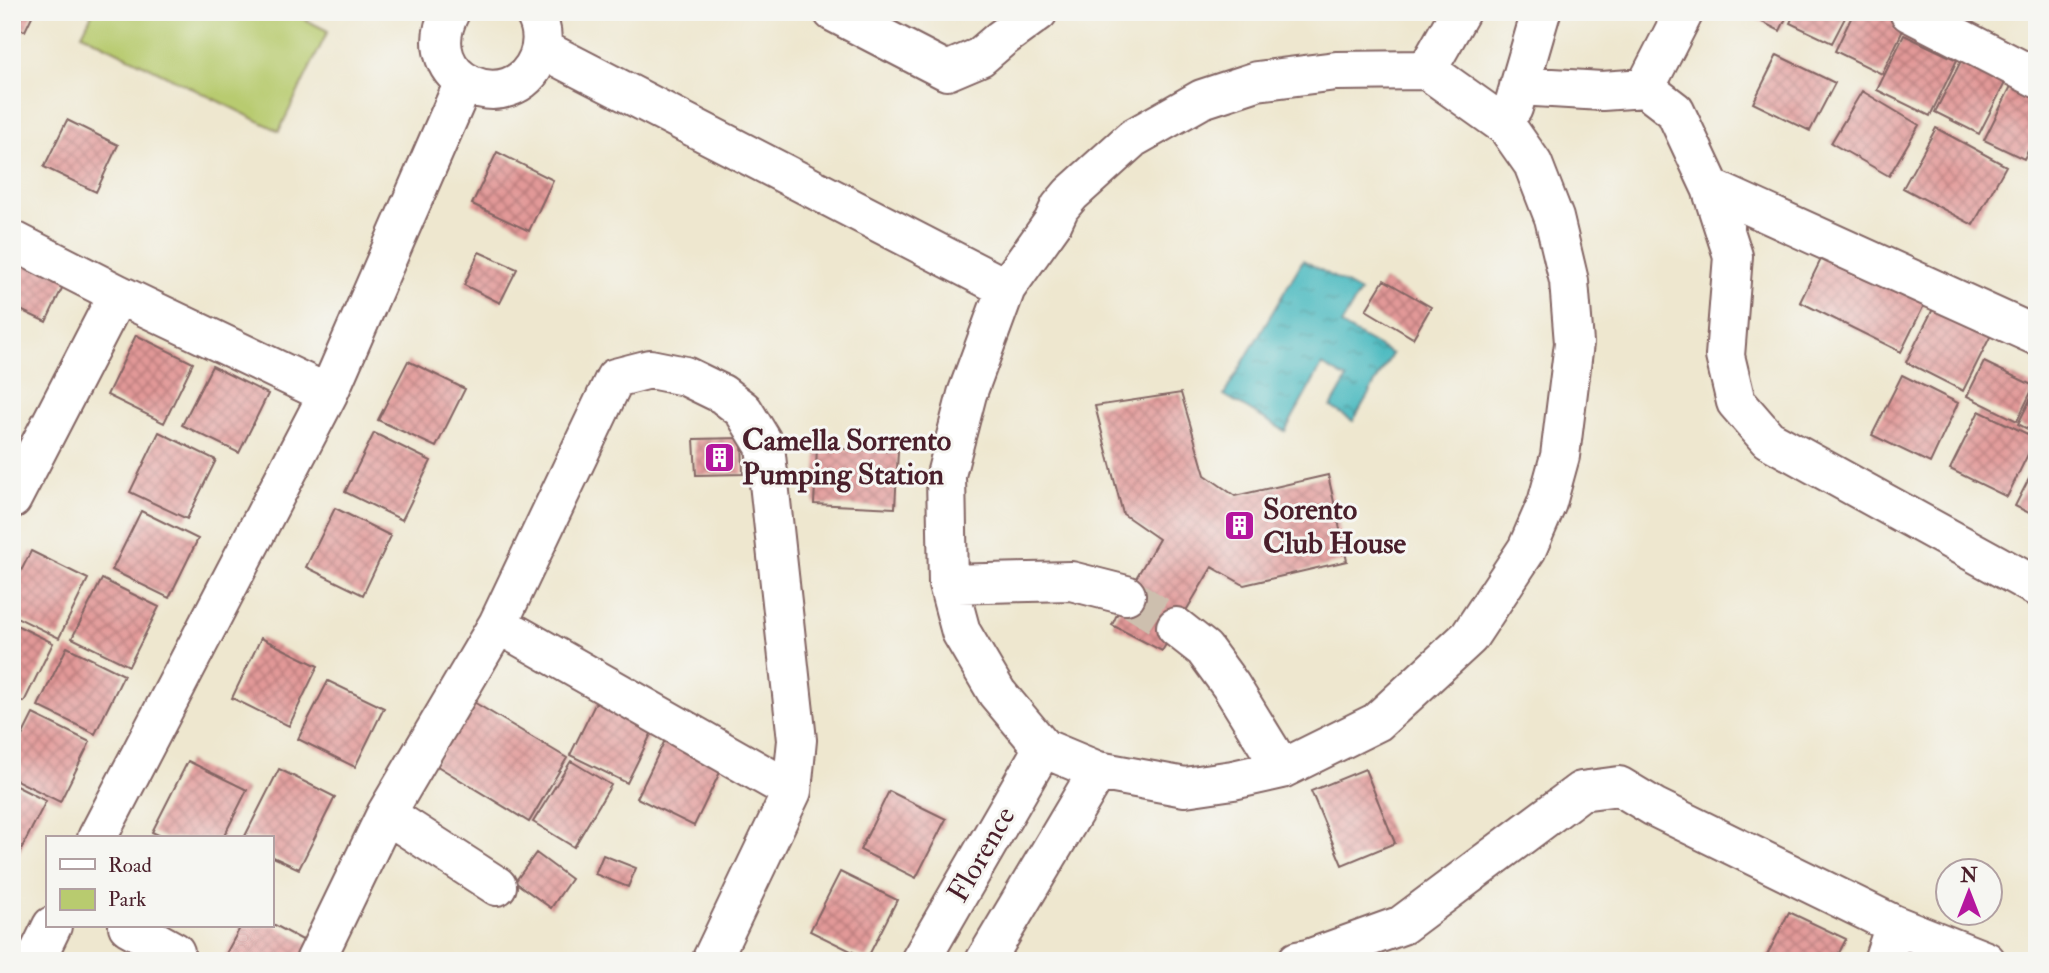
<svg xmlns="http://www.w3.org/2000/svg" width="2049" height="973" font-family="'IM FELL Double Pica',serif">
  <defs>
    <pattern id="water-ripples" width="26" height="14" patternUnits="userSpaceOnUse" patternTransform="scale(1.75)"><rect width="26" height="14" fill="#4ab9bf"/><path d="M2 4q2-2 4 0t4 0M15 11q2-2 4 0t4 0" fill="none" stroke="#40969b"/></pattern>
    <pattern id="building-cross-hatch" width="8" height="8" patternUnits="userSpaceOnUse" patternTransform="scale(1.75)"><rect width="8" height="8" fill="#e29998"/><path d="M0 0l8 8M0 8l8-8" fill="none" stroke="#b97c7c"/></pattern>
  </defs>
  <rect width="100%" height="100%" fill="#f6f6f2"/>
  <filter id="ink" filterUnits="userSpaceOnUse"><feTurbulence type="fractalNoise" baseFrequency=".0143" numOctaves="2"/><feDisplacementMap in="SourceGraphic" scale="14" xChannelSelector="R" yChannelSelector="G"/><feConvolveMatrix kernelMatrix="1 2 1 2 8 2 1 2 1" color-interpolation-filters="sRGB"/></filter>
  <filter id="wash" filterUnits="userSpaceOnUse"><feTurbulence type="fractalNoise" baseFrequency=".00686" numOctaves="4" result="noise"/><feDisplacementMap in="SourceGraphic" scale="28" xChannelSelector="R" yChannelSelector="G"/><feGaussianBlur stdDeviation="1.57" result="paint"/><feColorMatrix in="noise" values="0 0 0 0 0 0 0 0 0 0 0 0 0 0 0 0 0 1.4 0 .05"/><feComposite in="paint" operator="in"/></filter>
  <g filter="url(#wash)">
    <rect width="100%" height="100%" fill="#eee7cf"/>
    <!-- green -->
    <path fill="#b8cb6f" stroke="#81754d" stroke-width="2" d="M93,12H290L328,31L279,131L82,34Z"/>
    <!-- water -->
    <path fill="url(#water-ripples)" stroke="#4a6c75" stroke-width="2" d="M1303,260L1360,292L1341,325L1392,354L1353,421L1331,407L1347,379L1322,365L1285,431L1224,395Z"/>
    <g id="blocks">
      <!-- building -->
      <path fill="url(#building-cross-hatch)" d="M12,12H34L25,31L12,26Z
        M1742,12H1789L1780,31Z
        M1795,12H1848L1832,43L1790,23Z
        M1854,12H1882L1906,24L1882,74L1835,51Z
        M1904,35L1957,60L1930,116L1877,90Z
        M1965,53L2009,75L1979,134L1935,112Z
        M1777,55L1835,83L1810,131L1753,103Z
        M2014,80L2037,91V133L2024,159L1984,140Z
        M1862,91L1919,125L1889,176L1831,143Z
        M67,120L118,145L96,192L44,167Z
        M1936,128L2006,166L1973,225L1903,188Z
        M497,152L553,180L529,231L472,204Z
        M1829,243L1930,293L1901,352L1800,302Z
        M479,252L517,269L500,303L464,285Z
        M12,261L68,276L46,322L12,306Z
        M1384,280L1431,307L1413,338L1366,310Z
        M1936,303L1993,331L1963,391L1906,362Z
        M136,335L193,363L164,423L107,395Z
        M408,361L465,389L436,447L378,420Z
        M1984,362L2034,386L2017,421L1967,396Z
        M212,366L268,394L239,453L182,425Z
        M1902,375L1958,403L1930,463L1872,435Z
        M2037,386V434L2018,424Z
        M1181,393L1205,475L1235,496L1328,475L1347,561L1244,585L1212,567L1162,651L1112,625L1126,595L1159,539L1123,514L1095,406Z
        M1979,411L2036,438L2007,497L1950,469Z
        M159,432L216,460L187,519L130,492Z
        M374,433L431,461L402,520L345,492Z
        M742,438L743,474L696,475L694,439Z
        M817,448L898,451L895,508L814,504Z
        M2037,463V517L2015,506Z
        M335,508L391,536L363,595L306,567Z
        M141,511L198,539L169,598L112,570Z
        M31,551L88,579L59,638L12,615V589Z
        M102,579L159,607L129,666L72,638Z
        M12,623L53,643L24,702L12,697Z
        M261,638L318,666L289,726L232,698Z
        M67,647L124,675L95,734L38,706Z
        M328,681L384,708L355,767L298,739Z
        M599,696L656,724L627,783L570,755Z
        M472,701L567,758L529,822L434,764Z
        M33,714L90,742L60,802L12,778V756Z
        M666,738L723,766L694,826L637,798Z
        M188,761L247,790L223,838H165L152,832Z
        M571,761L611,785L574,847L533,822Z
        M279,769L335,797L299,869L271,856V838H244Z
        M1365,769L1395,843L1342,865L1311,791Z
        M12,784L46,801L16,859L12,858Z
        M889,791L946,819L916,878L860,850Z
        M536,853L571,879L551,908L515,882Z
        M603,855L636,868L628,887L595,874Z
        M840,872L897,900L867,959L810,931Z
        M1789,912L1846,939L1835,961H1764Z
        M271,923L310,944L301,961H222L241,926H271Z"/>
    </g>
  </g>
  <g filter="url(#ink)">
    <use href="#blocks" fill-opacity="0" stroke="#836564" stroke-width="2"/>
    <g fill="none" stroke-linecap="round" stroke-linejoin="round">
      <!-- street-tunnel -->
      <path stroke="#cdbfae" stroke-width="38" stroke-dasharray="38 19" stroke-linecap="butt" d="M1126,595L1176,627"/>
      <defs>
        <path id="street" d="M450,12C414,82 512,121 538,58C544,42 543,27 534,12
          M833,12L947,71L980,57L1001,39L1038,12
          M1684,12L1645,88L1675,111L1711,188L1733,256L1725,356L1736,402L1768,439L2037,587
          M1909,12L2037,78
          M542,49L1006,288
          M1427,70L1507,127L1533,164L1554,218L1569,281L1574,343L1560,456L1547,503L1527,549L1469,637L1377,722L1282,769L1233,780L1185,787L1098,771L1043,748L997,693L961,632L948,584L946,475L967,394L1006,288L1053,222L1060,207L1071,194L1133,138L1202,99L1257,81L1336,71Z
          M1427,70L1460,12
          M1519,86L1602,91L1645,88
          M1513,108L1541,12
          M1711,188L2037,336
          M12,240L118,294L328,394
          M12,499L118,294
          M948,584L1071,581L1126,595
          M498,624L792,791
          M1176,627L1204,649L1231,686L1282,769
          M386,814L497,886
          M97,838L328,394L464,82
          M128,926L175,952
          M35,961L52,926
          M315,961L386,814L498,624L615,378L650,369L685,376L722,394L743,410L765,446L797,740L792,791L711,961
          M920,961L1043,748
          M985,961L1098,771
          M1297,961L1308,959L1402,925L1581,791L1619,786L1654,807L1895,925L1986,961
          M1883,961L1895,925"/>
      </defs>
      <!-- street casing -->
      <use href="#street" stroke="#836564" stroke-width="42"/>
      <!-- street -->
      <use href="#street" stroke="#fff" stroke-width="38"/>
    </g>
  </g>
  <!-- icons -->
  <defs>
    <symbol id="building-square" viewBox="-11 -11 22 22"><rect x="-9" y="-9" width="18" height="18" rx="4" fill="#b5179e" stroke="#f6f6f2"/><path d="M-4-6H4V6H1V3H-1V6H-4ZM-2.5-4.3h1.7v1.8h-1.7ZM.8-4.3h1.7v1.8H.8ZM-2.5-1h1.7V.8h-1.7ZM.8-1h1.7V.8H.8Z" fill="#fff"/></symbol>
  </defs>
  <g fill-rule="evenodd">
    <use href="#building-square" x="702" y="440" width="35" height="35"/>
    <use href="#building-square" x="1222" y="508" width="35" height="35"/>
  </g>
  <g text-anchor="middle" stroke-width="6" stroke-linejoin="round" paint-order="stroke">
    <!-- poi labels -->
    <g font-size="30" font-weight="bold" fill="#4a1f2b" stroke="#f6f6f2" text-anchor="start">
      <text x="742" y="450">Camella Sorrento<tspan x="742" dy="34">Pumping Station</tspan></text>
      <text x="1263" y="519">Sorento<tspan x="1263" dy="34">Club House</tspan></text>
    </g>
    <!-- street labels -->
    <g font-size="30" fill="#4a1f2b" stroke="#f6f6f2">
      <text transform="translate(981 854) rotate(-60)" y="10">Florence</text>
    </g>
  </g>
  <!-- margin -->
  <rect width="2049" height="973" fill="none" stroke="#f6f6f2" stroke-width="42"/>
  <!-- legend -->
  <rect x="46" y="836" width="228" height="91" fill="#f6f6f2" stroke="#b1a0a2" stroke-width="2"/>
  <rect x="60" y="859" width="35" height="10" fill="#ffffff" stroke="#b1a0a2" stroke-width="2"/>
  <text x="108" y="872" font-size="21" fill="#4a1f2b">Road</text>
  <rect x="60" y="889" width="35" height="21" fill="#b8cb6f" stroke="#b1a0a2" stroke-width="2"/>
  <text x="108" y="906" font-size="21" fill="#4a1f2b">Park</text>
  <!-- north arrow -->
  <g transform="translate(1969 892)"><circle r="33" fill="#f6f6f2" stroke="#b1a0a2" stroke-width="2"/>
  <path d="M0-5L12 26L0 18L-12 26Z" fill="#b5179e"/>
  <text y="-10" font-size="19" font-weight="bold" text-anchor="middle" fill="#4a1f2b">N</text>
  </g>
</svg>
